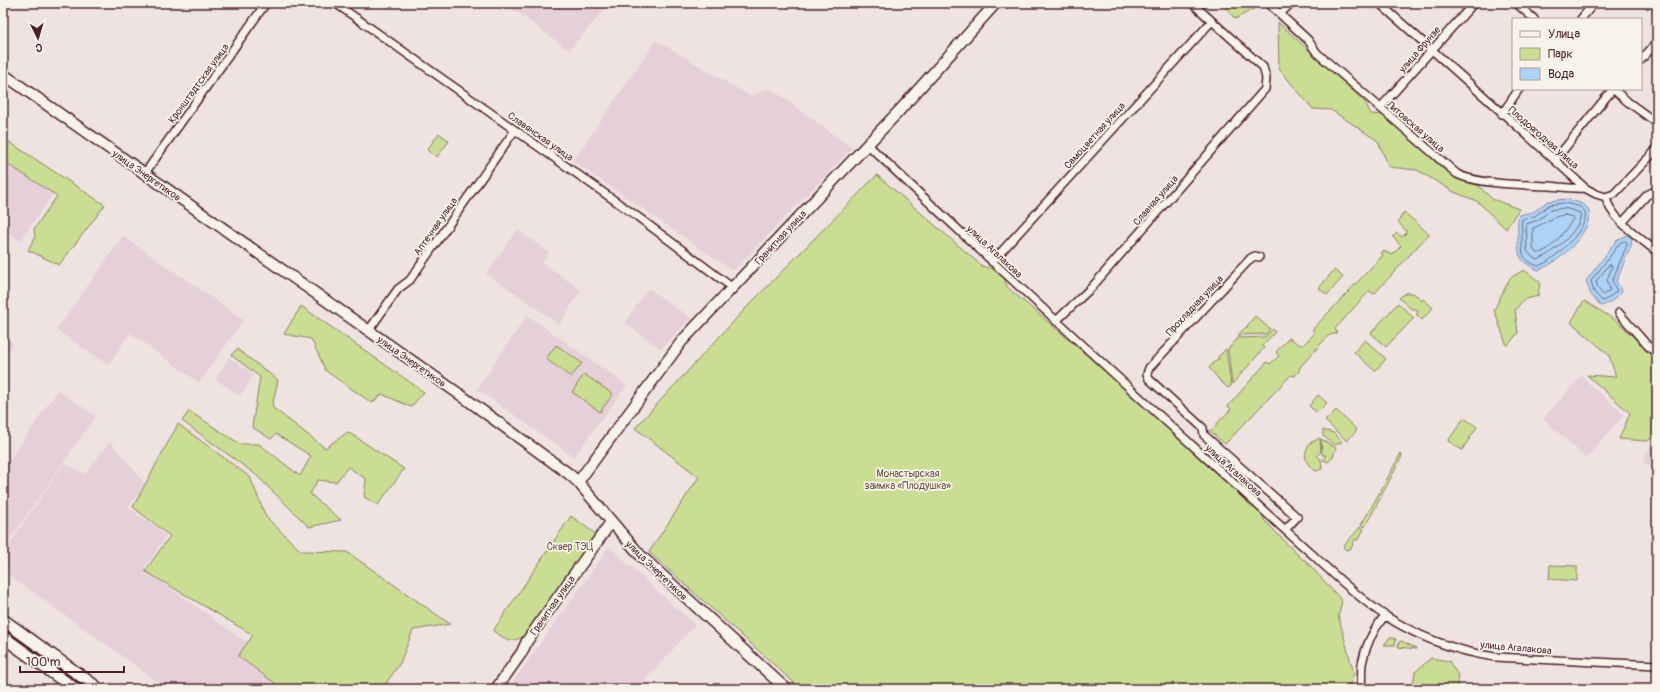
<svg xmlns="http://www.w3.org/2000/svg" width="1660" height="692" font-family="Pangolin,sans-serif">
  <rect width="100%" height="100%" fill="#efe3e1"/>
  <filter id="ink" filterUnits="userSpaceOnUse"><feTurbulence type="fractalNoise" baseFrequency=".025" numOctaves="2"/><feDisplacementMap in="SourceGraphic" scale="8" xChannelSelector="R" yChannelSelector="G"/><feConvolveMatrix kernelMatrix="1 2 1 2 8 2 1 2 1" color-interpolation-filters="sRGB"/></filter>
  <g filter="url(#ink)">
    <!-- built -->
    <path fill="#e5d0d9" d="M504,3H598L606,8L569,50Z
      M656,40L750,96L770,88L852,148L733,271L573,161Z
      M3,160L53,194L20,241L3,229Z
      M517,230L549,252L542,262L581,290L559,325L517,294L486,274Z
      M123,236L244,320L199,383L130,333L108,365L56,330Z
      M648,288L691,318L661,349L625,323Z
      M527,315L627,385L574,457L477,389Z
      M3,336L14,344L3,358Z
      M229,357L254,375L240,396L215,379Z
      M1581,376L1624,415L1586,458L1543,419Z
      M58,390L96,416L3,549V469Z
      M110,441L146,485L128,507L167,535L144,569L312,689H168L3,571V553L64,463L85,474Z
      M1657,442V469L1643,463L1648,449Z
      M609,547L695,625L637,689H508Z"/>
    <!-- green -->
    <path fill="#c9de93" stroke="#8a7e5f" d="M1200,3H1257L1259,6L1235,19L1222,4Z
      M1278,22L1365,102L1371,114L1385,115L1443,169L1476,183L1492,199L1519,209L1506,229L1477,201L1454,192L1417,170L1389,167L1378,141L1331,110L1313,109L1279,69Z
      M439,133L449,141L437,157L427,150Z
      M3,138L105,205L59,265L28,250L35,237L34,229L57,196L3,161Z
      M877,175L982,266L993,269L1004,277L1007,287L1109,374L1208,463L1237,493L1263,513L1264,520L1302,559L1305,560L1342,601L1339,614L1338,615L1354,673L1348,689H801L649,552L699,477L635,428L746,308Z
      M1404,212L1429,234L1374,294L1369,291L1335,329L1337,332L1335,334L1329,335L1300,367L1299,371L1295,376L1291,375L1225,444L1210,431L1231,409L1228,406L1267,362L1270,364L1279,356L1276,352L1289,338L1298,344L1303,345L1315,333L1312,330L1383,255L1381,253L1383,251L1392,255L1401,246L1393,237L1397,233L1402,237L1407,232L1398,222Z
      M1334,270L1343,277L1327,295L1319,288Z
      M1524,270L1540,282L1538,296L1523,300L1515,310L1518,333L1507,346L1494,310L1510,278Z
      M1406,293H1413L1420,298L1419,299L1421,301L1423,299L1433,308L1422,320L1416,314L1418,312L1417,309H1411L1399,298Z
      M1584,301L1617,321L1657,360V435L1647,441L1619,439L1630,413L1587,375L1616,377L1609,355L1571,322Z
      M1398,303L1414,318L1386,347L1371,333Z
      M301,306L424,392L411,407L382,394L372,403L326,371L311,339L284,334Z
      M1255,316L1270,329L1266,334L1238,335L1246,327H1248L1247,326Z
      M1273,329L1275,332L1262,346L1264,348L1243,372H1241L1242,373L1232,384L1228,349L1238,338L1265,337Z
      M1365,340L1386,359L1375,371L1354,352Z
      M556,345L582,363L571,377L546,359Z
      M237,349L278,380L272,407L325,448L348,432L404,469L378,505L364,497L366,479L348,467L336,482L318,480L310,494L341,520L309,527L255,474L182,421L189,411L240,444H259L300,476L311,456L276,434L271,439L252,427L260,377L231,355Z
      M1226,349L1231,386L1228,388L1218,379V378L1209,368L1217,359H1219L1218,357Z
      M584,374L613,394L600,412L572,392Z
      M1318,395L1327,403L1317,413L1309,406Z
      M1336,410L1357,430L1347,441L1325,421Z
      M1464,418L1477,427L1462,450L1448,441Z
      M178,424L250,477L266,517L301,551L347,552L450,624L413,630L400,663L382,689H283L238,656L253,635L145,571L170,536L133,507Z
      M1323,430L1334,433L1342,442L1335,445L1323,436Z
      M1320,438L1321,451L1317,456L1321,459L1322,469L1316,471C1305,465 1302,454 1310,443Z
      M1321,439L1336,448L1333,457L1328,462L1323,460L1326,455H1322Z
      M1401,453L1402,456L1384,491L1381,490Z
      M1380,492L1383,493L1365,527L1361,525Z
      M571,516L597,535L525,637L509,641L493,631Z
      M1360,527L1364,529L1358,540L1356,539L1352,544L1353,545L1350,549L1346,550L1343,547Z
      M1550,565L1577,566V581L1549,579Z
      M3,626L91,689H86L3,630Z
      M1390,637L1396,639L1395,645H1384Z
      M1401,641L1416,648V649L1398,647L1399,642Z
      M1431,658L1449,661L1459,677L1456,689H1412L1415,672Z
      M1578,685L1601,687L1600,689H1578Z"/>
    <!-- water -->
    <path fill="#acd3f6" stroke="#858ba5" d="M1566,199C1572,201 1584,202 1588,209C1596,225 1565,256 1552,263C1548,266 1543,268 1538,270C1519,261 1518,257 1518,237C1518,229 1517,223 1519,215L1533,212L1548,201Z
      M1628,235L1632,238L1631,246L1616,282L1621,288L1622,292L1609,303L1601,306L1591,295L1586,281L1617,240Z"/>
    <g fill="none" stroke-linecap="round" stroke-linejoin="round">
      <!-- shore -->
      <path stroke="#71677c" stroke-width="1" d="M1565,203C1570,205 1579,205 1583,209C1595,221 1561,252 1552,258C1548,262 1543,264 1538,266C1520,259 1522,252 1522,235C1522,229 1521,225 1522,219L1535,216L1549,205Z
        M1565,208L1580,213C1584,228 1551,254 1538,260L1533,258L1527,251L1526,224L1538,220L1551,210Z
        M1565,215L1573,217V219C1566,229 1550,254 1536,253L1533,248V228C1545,224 1551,216 1565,215Z
        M1625,241L1627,242V245L1612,281L1617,291L1607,299L1602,301L1594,292L1591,281L1620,243Z
        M1609,265H1611L1612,267L1607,280L1610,290L1603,295L1599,290L1596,282Z"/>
      <defs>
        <path id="street" d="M335,3L638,217L733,288
          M1268,3L1308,40L1317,53L1457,174C1476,184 1526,185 1549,186C1561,187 1573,189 1585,188
          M1379,3C1448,64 1517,125 1585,188L1596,194L1606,197C1609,218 1642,239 1657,252
          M1516,3L1534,19
          M1280,14L1291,3
          M1581,19L1594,3
          M1641,60L1657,42
          M1613,89L1628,102L1657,123
          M1380,108L1474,3
          M1502,114L1519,89
          M867,144C979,250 1092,354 1205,457C1241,490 1276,522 1312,554C1335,576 1358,597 1384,615C1418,637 1455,651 1495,657L1657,665
          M1555,160L1613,89
          M145,173L266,3
          M1606,197L1614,194L1657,149
          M1623,222L1647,195L1657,190
          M1259,257L1255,256L1251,258L1149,368L1147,374L1149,379L1203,428L1204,435L1297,517L1285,530
          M992,262L1211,22
          M1619,313L1648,346L1657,354
          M1056,321L1092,287L1265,89L1266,78L1263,67L1192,3
          M369,330L398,289L410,280L515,130
          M773,689L779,683
          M1361,689C1362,681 1361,672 1362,664C1365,646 1374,629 1385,615"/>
        <path id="secondary" d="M3,74L462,396L569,474L578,482L640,555L786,689
          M578,482L682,341L900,110L996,3
          M496,689L522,652L527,641L611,522"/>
        <path id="primary" d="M3,620L99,689
          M3,637L75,689"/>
      </defs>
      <!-- street casing -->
      <use href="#street" stroke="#4a1f2b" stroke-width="10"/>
      <!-- secondary casing -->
      <use href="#secondary" stroke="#4a1f2b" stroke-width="13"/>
      <!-- primary casing -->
      <use href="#primary" stroke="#4a1f2b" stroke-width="14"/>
      <!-- street -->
      <use href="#street" stroke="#f7f3e8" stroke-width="7"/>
      <!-- secondary -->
      <use href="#secondary" stroke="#f7f3e8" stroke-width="10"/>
      <!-- primary -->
      <use href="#primary" stroke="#f7f3e8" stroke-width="11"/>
    </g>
  </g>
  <g text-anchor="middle" stroke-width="3.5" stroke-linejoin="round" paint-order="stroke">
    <!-- street labels -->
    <g font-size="10" fill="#4a1f2b" stroke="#f7f3e8">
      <text transform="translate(1419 49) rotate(-49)" y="4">улица Фрунзе</text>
      <text transform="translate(198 83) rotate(-54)" y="4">Кронштадтская улица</text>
      <text transform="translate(1416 126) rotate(41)" y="4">Литовская улица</text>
      <text transform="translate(1094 135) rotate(-48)" y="4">Самоцветная улица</text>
      <text transform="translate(541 136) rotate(35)" y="4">Славянская улица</text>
      <text transform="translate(1544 137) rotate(41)" y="4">Плодоягодная улица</text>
      <text transform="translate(147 175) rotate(35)" y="4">улица Энергетиков</text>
      <text transform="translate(1155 200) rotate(-49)" y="4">Славная улица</text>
      <text transform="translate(435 226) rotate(-55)" y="4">Аптечная улица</text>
      <text transform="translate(780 237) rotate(-47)" y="4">Гранитная улица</text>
      <text transform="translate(995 251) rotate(43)" y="4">улица Агалакова</text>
      <text transform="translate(1194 305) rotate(-47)" y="4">Прохладная улица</text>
      <text transform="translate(412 361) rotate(35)" y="4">улица Энергетиков</text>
      <text transform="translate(1234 470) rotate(42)" y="4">улица Агалакова</text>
      <text transform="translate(657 570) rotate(44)" y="4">улица Энергетиков</text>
      <text transform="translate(552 605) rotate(-55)" y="4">Гранитная улица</text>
      <text transform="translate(1516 647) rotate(5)" y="4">улица Агалакова</text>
    </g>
    <!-- park labels -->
    <g font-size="10" fill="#6a4f45" stroke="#f7f3e8">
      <text x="908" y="477">Монастырская<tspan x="908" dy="12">заимка «Плодушка»</tspan></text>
      <text x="570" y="550">Сквер ТЭЦ</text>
    </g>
  </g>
  <!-- margin -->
  <rect width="1660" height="692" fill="none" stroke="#f7f3e8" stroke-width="16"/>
  <rect x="8" y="8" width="1644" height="676" fill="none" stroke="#4a1f2b" stroke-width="1.5" filter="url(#ink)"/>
  <!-- legend -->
  <rect x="1512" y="18" width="130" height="72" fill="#f7f3e8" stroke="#b29e9c"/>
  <rect x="1520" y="31" width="20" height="6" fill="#f7f3e8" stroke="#b29e9c"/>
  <text x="1548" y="38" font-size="12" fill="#4a1f2b">Улица</text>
  <rect x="1520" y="48" width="20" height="12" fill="#c9de93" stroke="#b29e9c"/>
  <text x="1548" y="58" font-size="12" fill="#4a1f2b">Парк</text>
  <rect x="1520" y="68" width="20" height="12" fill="#acd3f6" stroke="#b29e9c"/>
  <text x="1548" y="78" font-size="12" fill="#4a1f2b">Вода</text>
  <!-- north arrow -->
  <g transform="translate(38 38) rotate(175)" stroke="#f7f3e8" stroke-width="3" paint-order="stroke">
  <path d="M0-3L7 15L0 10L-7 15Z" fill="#4a1f2b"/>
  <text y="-6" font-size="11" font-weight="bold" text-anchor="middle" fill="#4a1f2b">С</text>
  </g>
  <!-- scale -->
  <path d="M20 666v6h104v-6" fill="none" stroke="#4a1f2b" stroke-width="2"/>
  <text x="26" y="666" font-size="12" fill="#4a1f2b" stroke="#f7f3e8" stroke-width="3" paint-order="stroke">100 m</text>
</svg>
